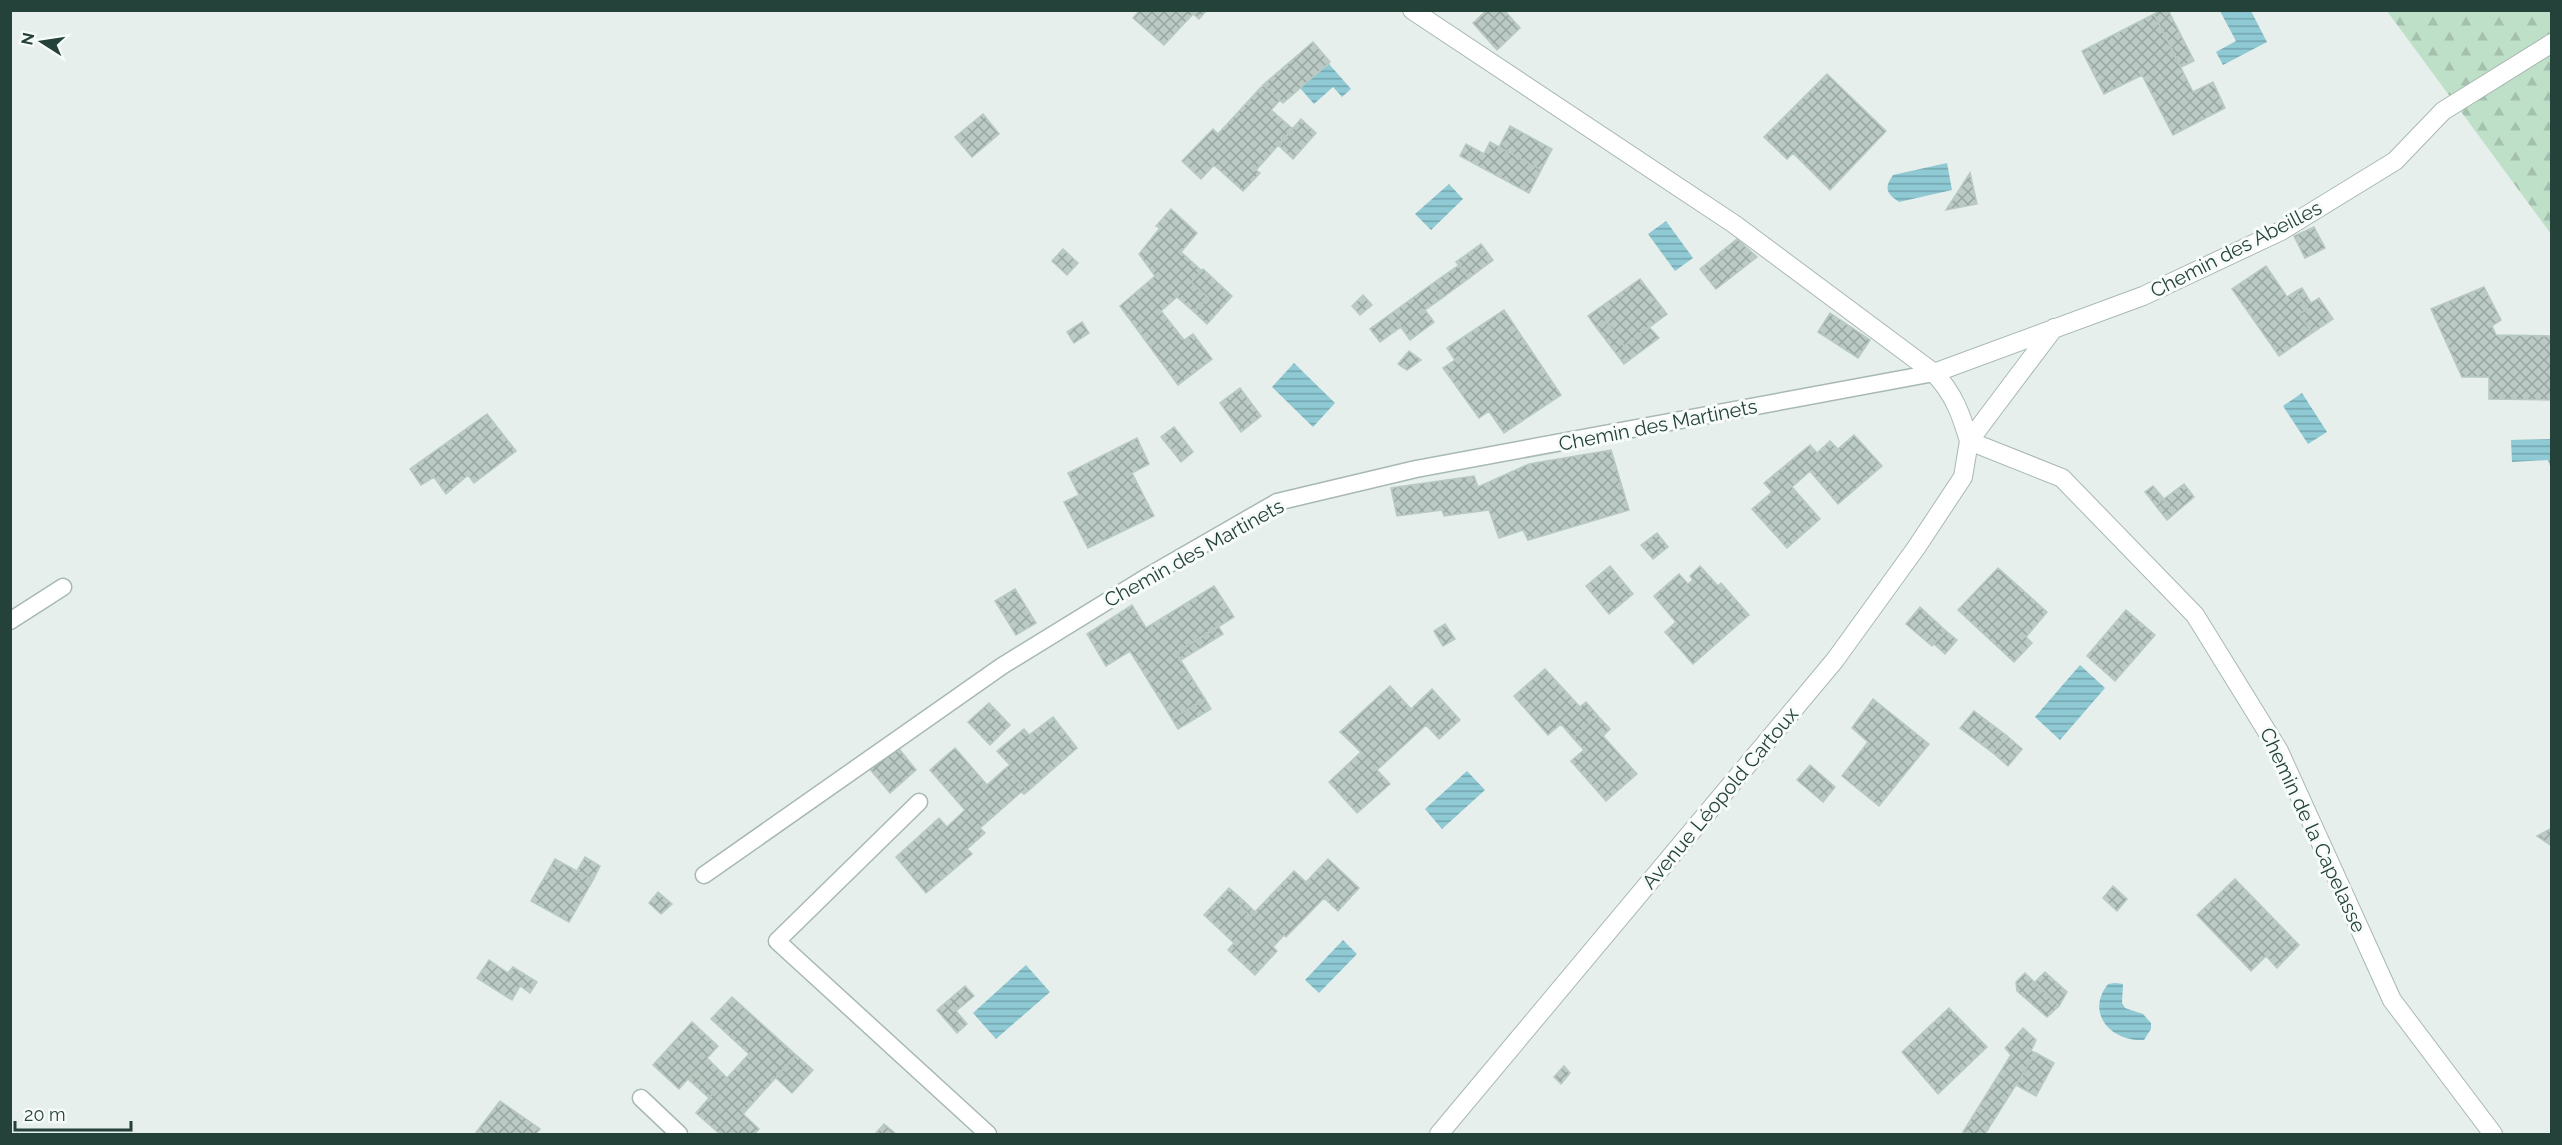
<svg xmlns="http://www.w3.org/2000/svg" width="2562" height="1145" font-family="Raleway,sans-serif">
  <defs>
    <pattern id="forest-firs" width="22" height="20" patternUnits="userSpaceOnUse" patternTransform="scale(1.5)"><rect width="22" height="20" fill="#bfe0c8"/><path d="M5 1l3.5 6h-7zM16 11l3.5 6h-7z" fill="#a4c1ad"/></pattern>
    <pattern id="water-rules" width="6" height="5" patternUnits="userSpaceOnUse" patternTransform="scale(1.5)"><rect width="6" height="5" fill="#8ec9d4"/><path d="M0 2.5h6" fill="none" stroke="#74a5ad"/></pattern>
    <pattern id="building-cross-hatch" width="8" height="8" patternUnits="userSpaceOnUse" patternTransform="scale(1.5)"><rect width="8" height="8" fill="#bbcac4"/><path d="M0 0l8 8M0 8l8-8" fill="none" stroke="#98a6a0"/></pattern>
  </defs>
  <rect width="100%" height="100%" fill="#e6efeb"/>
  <!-- forest -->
  <path fill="url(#forest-firs)" d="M2387,11H2551V234Z"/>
  <!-- water -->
  <path fill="url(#water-rules)" d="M2220,11H2251L2267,42L2223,65L2216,52L2236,41Z
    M1329,64L1351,89L1342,97L1333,87L1314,104L1300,88Z
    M1947,163L1952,190L1899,202C1886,193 1884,188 1893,175Z
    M1449,184L1463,199L1431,230L1415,214Z
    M1666,221L1693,258L1675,271L1648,234Z
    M1294,363L1335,403L1313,427L1272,387Z
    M2302,393L2327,432L2308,444L2283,406Z
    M2551,439V469L2548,460L2512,462L2511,440Z
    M2080,665L2105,688L2060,740L2035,717Z
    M1467,771L1485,790L1442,829L1425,809Z
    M1343,940L1357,954L1319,993L1305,980Z
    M1026,965L1050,992L996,1039L973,1013Z
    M2115,983L2123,984L2122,1003L2125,1008L2143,1014L2151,1023V1029L2144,1040C2111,1042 2085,1013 2108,984Z"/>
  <!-- building -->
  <path fill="url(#building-cross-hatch)" stroke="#b8c9c2" stroke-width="1.5" d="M1140,10H1207L1199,19L1193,14L1164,45L1133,18Z
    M1487,10H1504L1520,28L1497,50L1473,23Z
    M2161,10H2168L2194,61L2181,67L2154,14Z
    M2154,14L2193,92L2213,82L2225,108L2173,135L2142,75L2104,94L2082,51Z
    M1313,42L1330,62L1283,103L1263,85Z
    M1827,74L1886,131L1830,190L1793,153L1787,159L1764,137Z
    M1263,85L1280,100L1271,110L1293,129L1256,170L1260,173L1243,191L1214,165L1201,179L1182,161L1213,129L1218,134Z
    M983,114L999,134L972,157L955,137Z
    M1301,119L1316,133L1293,159L1278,145Z
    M1510,126L1552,149L1541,170L1499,147Z
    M1490,142L1541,170L1529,193L1460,156L1466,144L1484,154Z
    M1970,173L1977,204L1946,210Z
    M1171,209L1197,233L1181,252L1202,271L1191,282L1208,297L1194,312L1177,297L1161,311L1184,340L1193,334L1212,359L1178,385L1120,306L1155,276L1139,254L1160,228L1156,226Z
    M2314,227L2325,248L2305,258L2294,236Z
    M1737,239L1757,257L1716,289L1700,269Z
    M1481,244L1493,260L1469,278L1456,262Z
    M1063,249L1078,263L1067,275L1052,261Z
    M1459,265L1469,278L1442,298L1432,284Z
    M2266,266L2287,297L2296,291L2308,309L2299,314L2312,333L2279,356L2232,289Z
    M1203,269L1232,296L1207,324L1194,312L1208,297L1191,282Z
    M1640,279L1667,314L1624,346L1606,321L1596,327L1588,316Z
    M1432,284L1442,298L1425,310L1434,322L1410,340L1401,327L1380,342L1370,329Z
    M2484,287L2501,320L2492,326L2496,335L2552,336V400L2489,399V377H2462L2431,309Z
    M2302,288L2311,303L2319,298L2333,319L2312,333L2299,314L2308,309L2296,291Z
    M1363,295L1372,305L1360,315L1352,306Z
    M1504,310L1561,395L1504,433L1489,411L1479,418L1443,368L1455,360L1447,348Z
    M1830,313L1870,340L1858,358L1818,332Z
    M1606,321L1624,346L1649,327L1659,338L1624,364L1596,327Z
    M1082,322L1089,333L1074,343L1067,332Z
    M1409,351L1421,360L1407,370L1398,364Z
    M1240,388L1261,416L1241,432L1220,403Z
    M487,414L516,451L474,483L468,475L446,494L434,477L421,485L410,469Z
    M1174,427L1193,452L1181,462L1161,437Z
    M1854,435L1882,466L1838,504L1810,471L1792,487L1820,519L1787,548L1752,509L1772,492L1764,483L1810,445L1817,453L1830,441L1838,449Z
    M1137,438L1149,464L1132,473L1154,516L1088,548L1064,502L1079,495L1068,473Z
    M1611,450L1629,510L1528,540L1523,530L1499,538L1489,510L1444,516L1442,510L1397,516L1391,488L1474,476L1478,487L1529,464Z
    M2184,484L2194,497L2174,514L2164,499Z
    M2153,486L2164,499L2156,506L2145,492Z
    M2164,499L2174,514L2167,520L2156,506Z
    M1657,533L1668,547L1653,559L1641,545Z
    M1610,566L1633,594L1609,614L1586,586Z
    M1700,566L1718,586L1721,583L1749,615L1693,664L1665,632L1676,622L1654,596L1679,574L1688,584L1693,580L1690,576Z
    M1998,568L2047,612L2026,637L2032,643L2014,662L1958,610Z
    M1214,586L1234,617L1176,653L1205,699L1172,719L1130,651L1106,666L1087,634L1132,605L1146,628Z
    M1015,589L1036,623L1016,635L995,601Z
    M1920,607L1946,631L1932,646L1906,624Z
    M2126,610L2155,635L2115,681L2087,656Z
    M1445,624L1455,639L1443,646L1434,631Z
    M1218,626L1223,634L1181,660L1176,653Z
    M1946,631L1957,640L1945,654L1934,644Z
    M1545,669L1580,707L1586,702L1598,716L1573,738L1561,724L1548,735L1514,696Z
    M1390,686L1411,709L1432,689L1460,720L1439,739L1426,725L1377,770L1390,784L1357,813L1329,782L1361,752L1340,732Z
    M1205,699L1211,709L1178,729L1172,719Z
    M1873,699L1929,744L1879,806L1842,776L1868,742L1852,728Z
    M989,703L1010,725L990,745L968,722Z
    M1974,711L2007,736L1993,753L1960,728Z
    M1598,716L1610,729L1603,736L1637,774L1606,801L1571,761L1584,750L1573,738Z
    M1053,717L1077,748L1028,791L1006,768L1010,765L997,751L1024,729L1029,735Z
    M2007,736L2022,749L2008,766L1993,753Z
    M896,745L916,770L890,793L869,768Z
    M955,748L987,785L1006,768L1028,791L1024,794L1021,792L980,828L985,833L967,849L972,854L926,893L896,857L939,818L947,827L965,810L930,770Z
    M1810,765L1835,787L1823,802L1797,780Z
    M2552,828V846L2537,836Z
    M585,857L600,866L593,880L577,871Z
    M555,859L593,880L569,922L531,901Z
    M1328,859L1359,888L1338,911L1324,898L1286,937L1284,935L1273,947L1277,951L1255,975L1228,950L1234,943L1204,915L1229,888L1244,901L1240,906L1251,916L1294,871L1306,882Z
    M2235,879L2299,945L2277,968L2266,956L2251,971L2197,915Z
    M2113,886L2127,899L2117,911L2103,898Z
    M658,892L672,904L661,914L649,903Z
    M1244,901L1255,912L1251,916L1240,906Z
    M489,960L508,973L513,967L537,982L530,993L520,986L512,1000L477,978Z
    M2045,972L2067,992L2059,1006L2035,982Z
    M2025,973L2059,1006L2047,1017L2017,991L2016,982Z
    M965,986L974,996L956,1011L967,1024L957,1033L937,1010Z
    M732,997L796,1055L743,1114L759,1129L754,1134H720L696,1113L715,1091L695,1071L679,1089L653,1065L692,1022L718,1046L707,1058L727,1078L749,1054L711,1019Z
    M1949,1008L1987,1047L1938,1094L1902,1052Z
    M2023,1028L2036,1040L2031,1051L2036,1053L1985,1134H1967L1963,1132L2011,1055L2005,1048Z
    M2036,1053L2054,1063L2036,1096L2016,1085Z
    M796,1055L813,1070L792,1093L776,1078Z
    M1564,1066L1570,1073L1561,1084L1554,1077Z
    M695,1071L715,1091L709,1098L688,1079Z
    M500,1101L540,1129L536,1134H475Z
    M884,1124L896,1134H875Z"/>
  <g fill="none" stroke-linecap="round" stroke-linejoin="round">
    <defs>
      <path id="service" d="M10,621L63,587
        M919,802L777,941L988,1134
        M704,875L1002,666L1145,578L1277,502L1416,469L1934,373
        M641,1098L679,1134"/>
      <path id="minor" d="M1412,10L1734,224L1934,373C1954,394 1961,414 1969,441
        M1934,373L2143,296L2281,231L2395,161L2443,111L2552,43
        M1969,441L2062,478L2195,615L2279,751L2392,1000L2493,1134
        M1439,1134L1835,660L1916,548L1963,477L1969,441L2054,328"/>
    </defs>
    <!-- service casing -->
    <use href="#service" stroke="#a8b8b2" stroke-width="19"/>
    <!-- minor casing -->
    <use href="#minor" stroke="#a8b8b2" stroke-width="20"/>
    <!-- service -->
    <use href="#service" stroke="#fff" stroke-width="16"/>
    <!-- minor -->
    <use href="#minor" stroke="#fff" stroke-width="18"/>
  </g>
  <g text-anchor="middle" stroke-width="6" stroke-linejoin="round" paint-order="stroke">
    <!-- street labels -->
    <g font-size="20" fill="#24423a" stroke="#f7fbf9">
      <text transform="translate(2236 249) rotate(-27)" y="7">Chemin des Abeilles</text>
      <text transform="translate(1658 425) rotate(-11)" y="7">Chemin des Martinets</text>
      <text transform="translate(1194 553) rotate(-29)" y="7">Chemin des Martinets</text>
      <text transform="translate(1720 798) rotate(-50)" y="7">Avenue Léopold Cartoux</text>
      <text transform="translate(2313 830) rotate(65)" y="7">Chemin de la Capelasse</text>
    </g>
  </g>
  <!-- border -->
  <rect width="2562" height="1145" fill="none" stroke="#24423a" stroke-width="24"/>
  <!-- north arrow -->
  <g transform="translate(42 42) rotate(282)" stroke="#f7fbf9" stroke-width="4.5" paint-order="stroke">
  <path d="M0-4.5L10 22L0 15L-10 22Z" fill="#24423a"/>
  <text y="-9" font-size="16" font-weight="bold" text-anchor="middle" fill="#24423a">N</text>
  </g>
  <!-- scale -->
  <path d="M15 1121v9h116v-9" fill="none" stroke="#24423a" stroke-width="3"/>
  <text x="24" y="1121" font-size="18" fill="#24423a" stroke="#f7fbf9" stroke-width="4.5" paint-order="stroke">20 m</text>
</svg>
